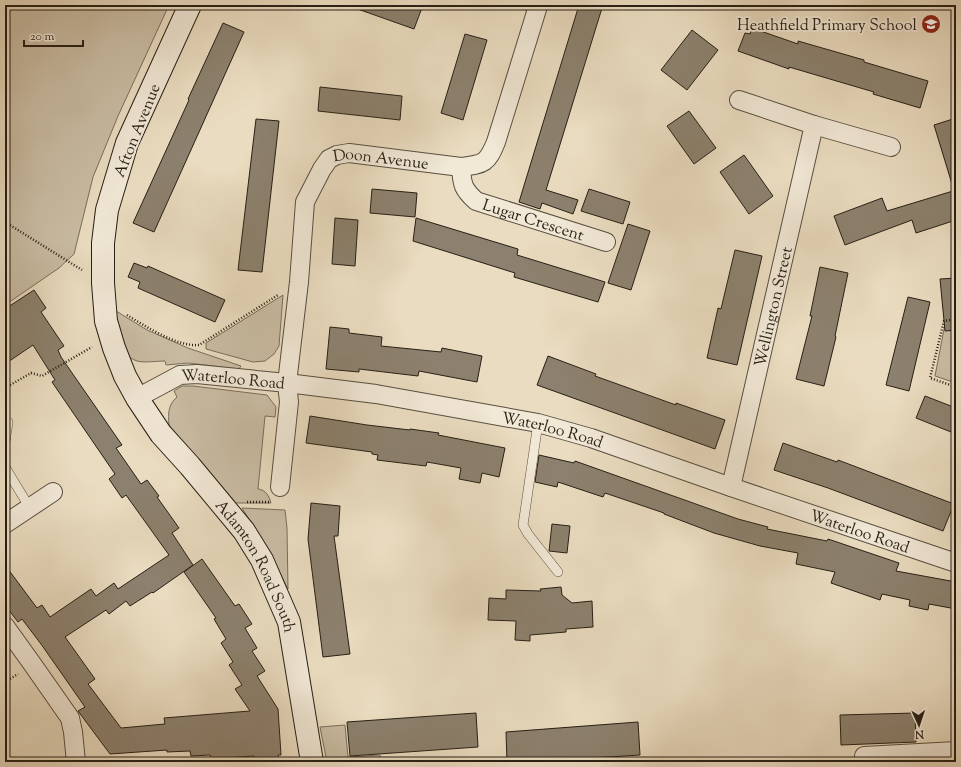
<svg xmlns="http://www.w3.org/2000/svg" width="961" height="767" font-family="'Sorts Mill Goudy',serif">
  <rect width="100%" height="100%" fill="#eadcc0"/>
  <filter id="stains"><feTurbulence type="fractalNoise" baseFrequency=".005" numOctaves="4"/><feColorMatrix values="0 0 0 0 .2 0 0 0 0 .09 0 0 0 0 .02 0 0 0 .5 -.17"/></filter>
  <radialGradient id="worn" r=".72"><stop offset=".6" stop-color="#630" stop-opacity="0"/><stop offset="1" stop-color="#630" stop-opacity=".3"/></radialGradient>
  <!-- green -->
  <path fill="#c9bca3" stroke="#786e5c" d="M5,5H169L118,116L93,177L74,254L59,268L5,305Z
    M283,295L279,346L274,354L265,361L253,362L206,349V343Z
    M116,311L147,330L188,348L241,366L239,369L188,363L166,365L165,361C158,361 143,363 137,361C118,355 118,327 116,311Z
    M945,324H956V383L935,376Z
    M182,386H193L267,395L276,407L275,417L265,416L258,489C266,490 269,496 271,503H236L169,425C168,413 168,405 177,397L174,391Z
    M242,508L285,510L287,528L288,589L268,549Z
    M345,725L348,757L380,755L381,762H327L320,727Z"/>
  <!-- building -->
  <path fill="#8c816e" stroke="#271f15" d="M353,5H423L414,29L352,7Z
    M579,5H591L602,8L546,190L578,200L573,214L542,203L540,209L519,202Z
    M223,23L244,32L154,232L133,223L189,100L188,99Z
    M752,28L798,44V41L864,60V62L928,81L920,108L873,94L874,92L789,67V69L738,51L745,33L750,34Z
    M692,30L718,50L687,90L661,70Z
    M465,34L487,40L463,120L441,113Z
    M320,87L402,96L400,120L318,111Z
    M689,111L716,148L694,164L667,126Z
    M956,118V183L952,184L934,125Z
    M256,119L279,121L262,272L238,270Z
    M744,155L773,196L749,214L720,172Z
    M372,189L417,193L415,217L370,213Z
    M589,189L630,202L623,224L581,211Z
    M953,191L956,201V220L916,233L912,220L845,245L834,216L882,198L887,211Z
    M335,218L358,220L355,266L332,264Z
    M416,218L518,249L517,255L605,282L598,302L514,277L515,273L413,241Z
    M628,224L650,231L631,290L608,283Z
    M735,250L762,256L737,365L707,358L718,308L721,309Z
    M134,263L147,268L148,266L225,300L215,322L138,288L140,282L128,277Z
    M820,267L848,273L835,336L836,337L824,386L796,379L812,316H810Z
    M956,278V330L945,331L940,279Z
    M34,290L46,308L41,312L64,346L58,350L61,357L122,445L116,448L141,484L147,480L159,496L157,497L179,528L172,533L193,565L153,593L152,592L130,606L126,601L109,614L106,610L65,637L95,679L88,684L121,728L165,724L164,718L250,711L235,689L242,685L229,665L233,662L221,643L226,639L214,619L216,618L184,572L202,559L235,606L239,604L252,624L245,628L257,648L252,651L265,671L257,676L278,709L281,755H278L279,762H254V756L211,759L210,755L191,756L190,751L167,752V750L110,754L78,711L85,707L41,644L22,619L18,622L5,605V565L37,608L42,605L50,617L91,589L96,596L114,583L118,589L169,555L126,495L122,498L109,479L115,474L52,382L55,380L33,345L5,364V309Z
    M908,297L930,302L909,391L886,385Z
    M330,327L349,329V333L382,337L381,346L441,352L442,348L482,356L477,382L419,371L418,376L359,369V372L326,369Z
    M548,356L596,374L595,376L676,405V403L725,420L715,449L537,385Z
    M925,396L956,408V434L916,418Z
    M310,416L367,425L410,430V429L439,433L438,435L505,448L499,477L482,473L480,483L459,479L461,468L427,462L426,466L377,460L378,455L372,454V452L306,443Z
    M783,443L837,462L838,460L954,504L943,531L828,488L774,470Z
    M539,455L574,463L575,461L738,519L768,527L767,529L827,541L828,539L899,563L896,571L956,582V609L929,604L928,610L909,606L910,600L882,594L880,600L831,583L835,572L796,564L798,553L760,546L714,533L664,514V513L605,493L603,497L558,482L557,487L535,482Z
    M311,503L340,506L338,536H334L350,654L323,657L308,539Z
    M552,524L570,526L567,553L549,551Z
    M561,587L562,595L572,603L592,601L593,627L566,629V632L530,635V641L515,640L516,621L488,620L489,598L506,599V590L541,591L540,589Z
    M476,713L478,747L350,756L347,722Z
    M915,713L916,742L841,745L840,715Z
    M638,722L640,755L530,762H507L506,732Z"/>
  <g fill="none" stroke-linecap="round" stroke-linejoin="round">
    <defs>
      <path id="lane" d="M538,423L523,525L528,534L558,572
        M5,442L8,422
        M5,467L30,508"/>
      <g id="street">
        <path d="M739,100L814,125L891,147"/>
        <path id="s1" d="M461,167C462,185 463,189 476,201L606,242"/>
        <path id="s2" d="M137,398L180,375L197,374L287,383L376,394L538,423L591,438L731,487L956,563"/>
        <path id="s3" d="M280,487L289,402L287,383L299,282L305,202L322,169L329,159L337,155L349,153L461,167C484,164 487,164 496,142L538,6L534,5"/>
        <path id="s4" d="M731,487L814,125"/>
        <path d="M5,524L53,492"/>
        <path d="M5,626L33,665L70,718L73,732L76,762"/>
        <path d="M864,756L956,751"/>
      </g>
      <g id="secondary">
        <path id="s5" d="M190,5L127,143L107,210L103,243V283L106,321L114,348L125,376L137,398L161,434L190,466L244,531L262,560L269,576L289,622L312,762"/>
      </g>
    </defs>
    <!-- lane casing -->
    <use href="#lane" stroke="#584e40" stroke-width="10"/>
    <!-- street casing -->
    <use href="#street" stroke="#584e40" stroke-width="20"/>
    <!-- secondary casing -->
    <use href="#secondary" stroke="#271f15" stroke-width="24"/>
    <!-- path -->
    <path stroke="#271f15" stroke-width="2.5" stroke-dasharray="1 2" stroke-linecap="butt" d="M5,222L82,270
      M127,315C145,326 177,347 199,345L278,295
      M956,319L944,321L930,378L956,387
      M5,388L31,373L42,376L92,347
      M247,502H270
      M5,682L18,674
      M191,762L192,759L204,758V755"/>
    <!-- lane -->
    <use href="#lane" stroke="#f1e8d6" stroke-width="9"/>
    <!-- street -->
    <use href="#street" stroke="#f1e8d6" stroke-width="18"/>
    <!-- secondary -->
    <use href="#secondary" stroke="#f1e8d6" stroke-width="22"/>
  </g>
  <!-- icons -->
  <defs>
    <symbol id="school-disc" viewBox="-11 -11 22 22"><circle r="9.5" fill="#8f2418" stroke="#f1e8d6"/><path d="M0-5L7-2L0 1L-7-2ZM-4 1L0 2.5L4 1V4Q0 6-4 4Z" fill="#fff"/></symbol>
  </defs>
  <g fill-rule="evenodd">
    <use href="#school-disc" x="920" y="13" width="22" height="22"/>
  </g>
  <g text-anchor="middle" stroke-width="4" stroke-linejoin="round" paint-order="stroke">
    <!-- poi labels -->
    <g font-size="16" fill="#271f15" stroke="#f1e8d6" text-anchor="end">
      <text x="917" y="30">Heathfield Primary School</text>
    </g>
    <!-- street labels -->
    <g font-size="16" fill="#271f15" stroke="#f1e8d6">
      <text transform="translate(136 130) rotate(-68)" y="6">Afton Avenue</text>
      <text dy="6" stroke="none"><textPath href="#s3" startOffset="389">Doon Avenue</textPath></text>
      <text dy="6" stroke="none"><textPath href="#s1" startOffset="99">Lugar Crescent</textPath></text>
      <text dy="6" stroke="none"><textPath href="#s4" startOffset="185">Wellington Street</textPath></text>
      <text dy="6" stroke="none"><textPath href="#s2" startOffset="102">Waterloo Road</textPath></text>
      <text dy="6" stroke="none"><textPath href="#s2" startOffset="426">Waterloo Road</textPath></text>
      <text dy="6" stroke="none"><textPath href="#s2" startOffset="750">Waterloo Road</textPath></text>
      <text dy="6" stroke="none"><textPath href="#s5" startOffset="624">Adamton Road South</textPath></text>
    </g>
  </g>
  <!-- margin -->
  <rect width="961" height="767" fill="none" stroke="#eadcc0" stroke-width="20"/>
  <rect x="6" y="6" width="949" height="755" fill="none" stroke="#271f15" stroke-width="2"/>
  <rect x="10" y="10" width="941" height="747" fill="none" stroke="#271f15"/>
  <!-- north arrow -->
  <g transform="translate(919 725) rotate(177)" stroke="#f1e8d6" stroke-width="3" paint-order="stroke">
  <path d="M0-3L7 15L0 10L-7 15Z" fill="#271f15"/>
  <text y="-6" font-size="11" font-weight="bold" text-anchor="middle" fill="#271f15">N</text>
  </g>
  <!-- scale -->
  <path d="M24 40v6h59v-6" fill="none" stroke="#271f15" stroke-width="2"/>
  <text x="30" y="40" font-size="12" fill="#271f15" stroke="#f1e8d6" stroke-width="3" paint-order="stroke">20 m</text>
  <rect width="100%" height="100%" filter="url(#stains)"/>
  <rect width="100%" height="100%" fill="url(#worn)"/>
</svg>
